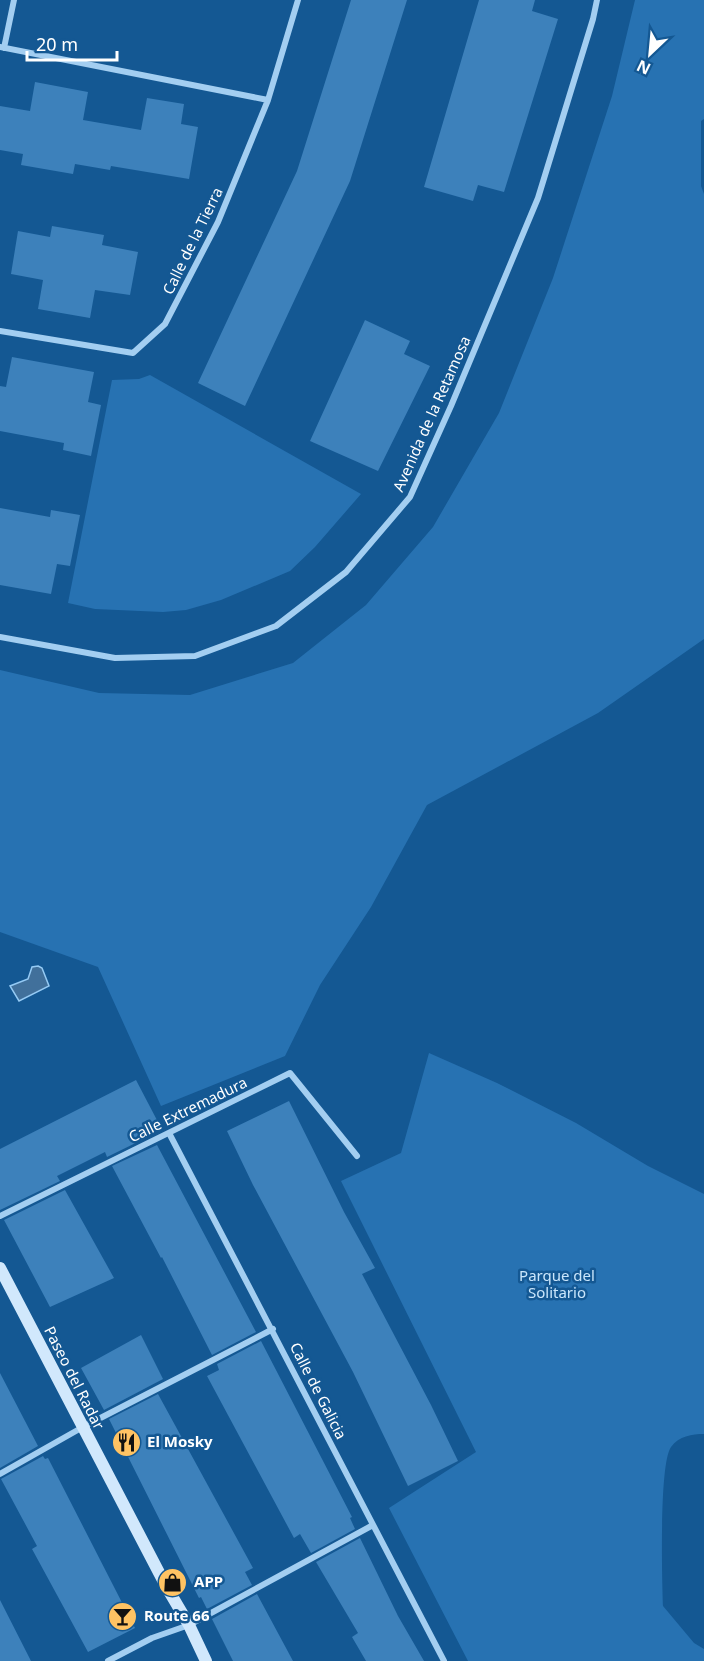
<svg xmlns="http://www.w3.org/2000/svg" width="704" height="1661" font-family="'Noto Sans',sans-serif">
  <rect width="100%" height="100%" fill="#145893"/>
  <!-- green -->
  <path fill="#2772b2" d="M635,0H704V119L701,121V186L704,194V639L598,713L427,805L371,907L320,985L285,1056L161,1106L98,967L0,932V670L99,693L190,695L293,663L366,605L433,527L499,413L553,278L612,96Z
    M150,375L361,494L315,547L290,571L221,600L186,610L163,612L95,609L68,603L112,380L139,379Z
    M429,1053L497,1083L576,1123L648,1166L704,1194V1434C692,1434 679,1436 671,1447C659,1464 662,1580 663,1606L694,1643L704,1649V1661H468L389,1508L476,1452L341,1181L401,1153Z"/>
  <!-- water -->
  <path fill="#41709b" stroke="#95caf4" stroke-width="1.5" d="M38,966L42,968L49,986L19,1001L10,986L28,979L32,967Z"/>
  <!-- building -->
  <path fill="#3d81bb" d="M351,0H407L350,181L245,406L198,383L297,171Z
    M479,0H535L532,11L558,19L504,192L478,185L473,201L424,187Z
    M35,82L88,92L83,120L141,130L147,98L184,104L181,124L198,127L189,179L111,166L110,170L75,164L73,174L21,165L23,154L0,150V106L30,111Z
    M52,226L104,235L102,245L138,252L130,295L95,290L90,318L38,309L43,280L11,274L18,231L50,237Z
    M365,320L410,341L404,354L430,366L378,471L310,441Z
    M12,357L94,372L88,402L101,405L91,456L63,450L64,443L0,431V386L6,387Z
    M0,508L50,517L51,510L80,515L70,566L57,564L51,594L0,585Z
    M136,1080L159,1124L149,1129L152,1135L107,1157L105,1152L57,1176L60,1181L0,1210V1149Z
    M289,1101L344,1212L375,1268L362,1274L431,1405L458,1461L408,1486L353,1372L253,1185L227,1131Z
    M157,1145L256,1332L212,1355L162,1257L161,1258L112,1166Z
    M65,1190L114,1278L50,1307L4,1220Z
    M141,1335L163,1379L104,1410L81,1368Z
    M261,1341L352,1517L350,1518L355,1529L311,1553L300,1534L294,1538L207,1376L219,1370L217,1364Z
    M0,1373L38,1446L0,1468Z
    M158,1394L253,1568L245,1572L252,1585L207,1609L201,1597L199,1598L109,1419Z
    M43,1456L45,1459L48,1458L135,1628L88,1652L32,1549L37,1546L1,1479Z
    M360,1538L398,1616L424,1661H366L352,1637L358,1633L316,1562Z
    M257,1594L293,1661H233L212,1619Z
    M0,1600L31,1661H0Z"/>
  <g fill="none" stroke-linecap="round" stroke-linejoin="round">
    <!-- street -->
    <path stroke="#a3cef1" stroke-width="6" d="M0,47L268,100
      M4,48L14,0
      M0,331L133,353L165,324L218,222L268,100L298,0
      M0,637L115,658L195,656L276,626L346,572L410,497L451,406L538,198L593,19L597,0
      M169,1133L444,1661
      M0,1216L290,1073L357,1156
      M0,1474L83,1427L273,1329
      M108,1661L152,1638L189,1625L373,1525"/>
    <!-- secondary -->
    <path stroke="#d1e8fc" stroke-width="12" d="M0,1268L166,1586L189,1625L206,1661"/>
  </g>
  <!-- icons -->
  <defs>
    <symbol id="restaurant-disc" viewBox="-11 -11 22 22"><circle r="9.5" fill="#ffc363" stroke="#145893"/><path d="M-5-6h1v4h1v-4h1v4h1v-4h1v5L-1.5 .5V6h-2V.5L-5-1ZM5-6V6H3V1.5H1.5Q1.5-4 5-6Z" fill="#111"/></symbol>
    <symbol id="shop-disc" viewBox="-11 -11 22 22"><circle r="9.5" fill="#ffc363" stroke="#145893"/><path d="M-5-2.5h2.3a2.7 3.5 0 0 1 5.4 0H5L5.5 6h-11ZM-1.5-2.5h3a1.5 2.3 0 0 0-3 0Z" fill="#111"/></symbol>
    <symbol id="bar-disc" viewBox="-11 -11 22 22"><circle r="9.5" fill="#ffc363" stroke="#145893"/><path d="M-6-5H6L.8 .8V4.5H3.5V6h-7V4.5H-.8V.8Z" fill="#111"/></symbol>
  </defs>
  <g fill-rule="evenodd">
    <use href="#restaurant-disc" x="110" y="1426" width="33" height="33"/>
    <use href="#shop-disc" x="156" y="1566" width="33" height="33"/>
    <use href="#bar-disc" x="106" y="1600" width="33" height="33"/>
  </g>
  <g text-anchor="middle" stroke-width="5" stroke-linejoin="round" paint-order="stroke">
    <!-- street labels -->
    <g font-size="15" fill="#fff" stroke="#145893">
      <text transform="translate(193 241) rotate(-64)" y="5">Calle de la Tierra</text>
      <text transform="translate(432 414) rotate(-66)" y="5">Avenida de la Retamosa</text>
      <text transform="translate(188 1110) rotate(-26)" y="5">Calle Extremadura</text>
      <text transform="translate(74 1378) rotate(63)" y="5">Paseo del Radar</text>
      <text transform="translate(318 1391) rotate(63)" y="5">Calle de Galicia</text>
    </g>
    <!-- park labels -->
    <g font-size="15" fill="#cae6fc" stroke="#145893">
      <text x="557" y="1281">Parque del<tspan x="557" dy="17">Solitario</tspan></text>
    </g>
    <!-- poi labels -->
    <g font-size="15" font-weight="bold" fill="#fff" stroke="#145893" text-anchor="start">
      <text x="147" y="1447">El Mosky</text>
      <text x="194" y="1587">APP</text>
      <text x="144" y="1621">Route 66</text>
    </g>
  </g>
  <!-- north arrow -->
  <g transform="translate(650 54) rotate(206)" stroke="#145893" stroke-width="4.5" paint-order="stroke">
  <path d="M0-4.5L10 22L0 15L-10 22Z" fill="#ffffff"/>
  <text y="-9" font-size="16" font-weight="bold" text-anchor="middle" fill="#ffffff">N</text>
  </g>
  <!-- scale -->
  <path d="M27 51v9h90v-9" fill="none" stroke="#ffffff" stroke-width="3"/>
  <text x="36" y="51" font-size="18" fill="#ffffff" stroke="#145893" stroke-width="4.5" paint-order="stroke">20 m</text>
</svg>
